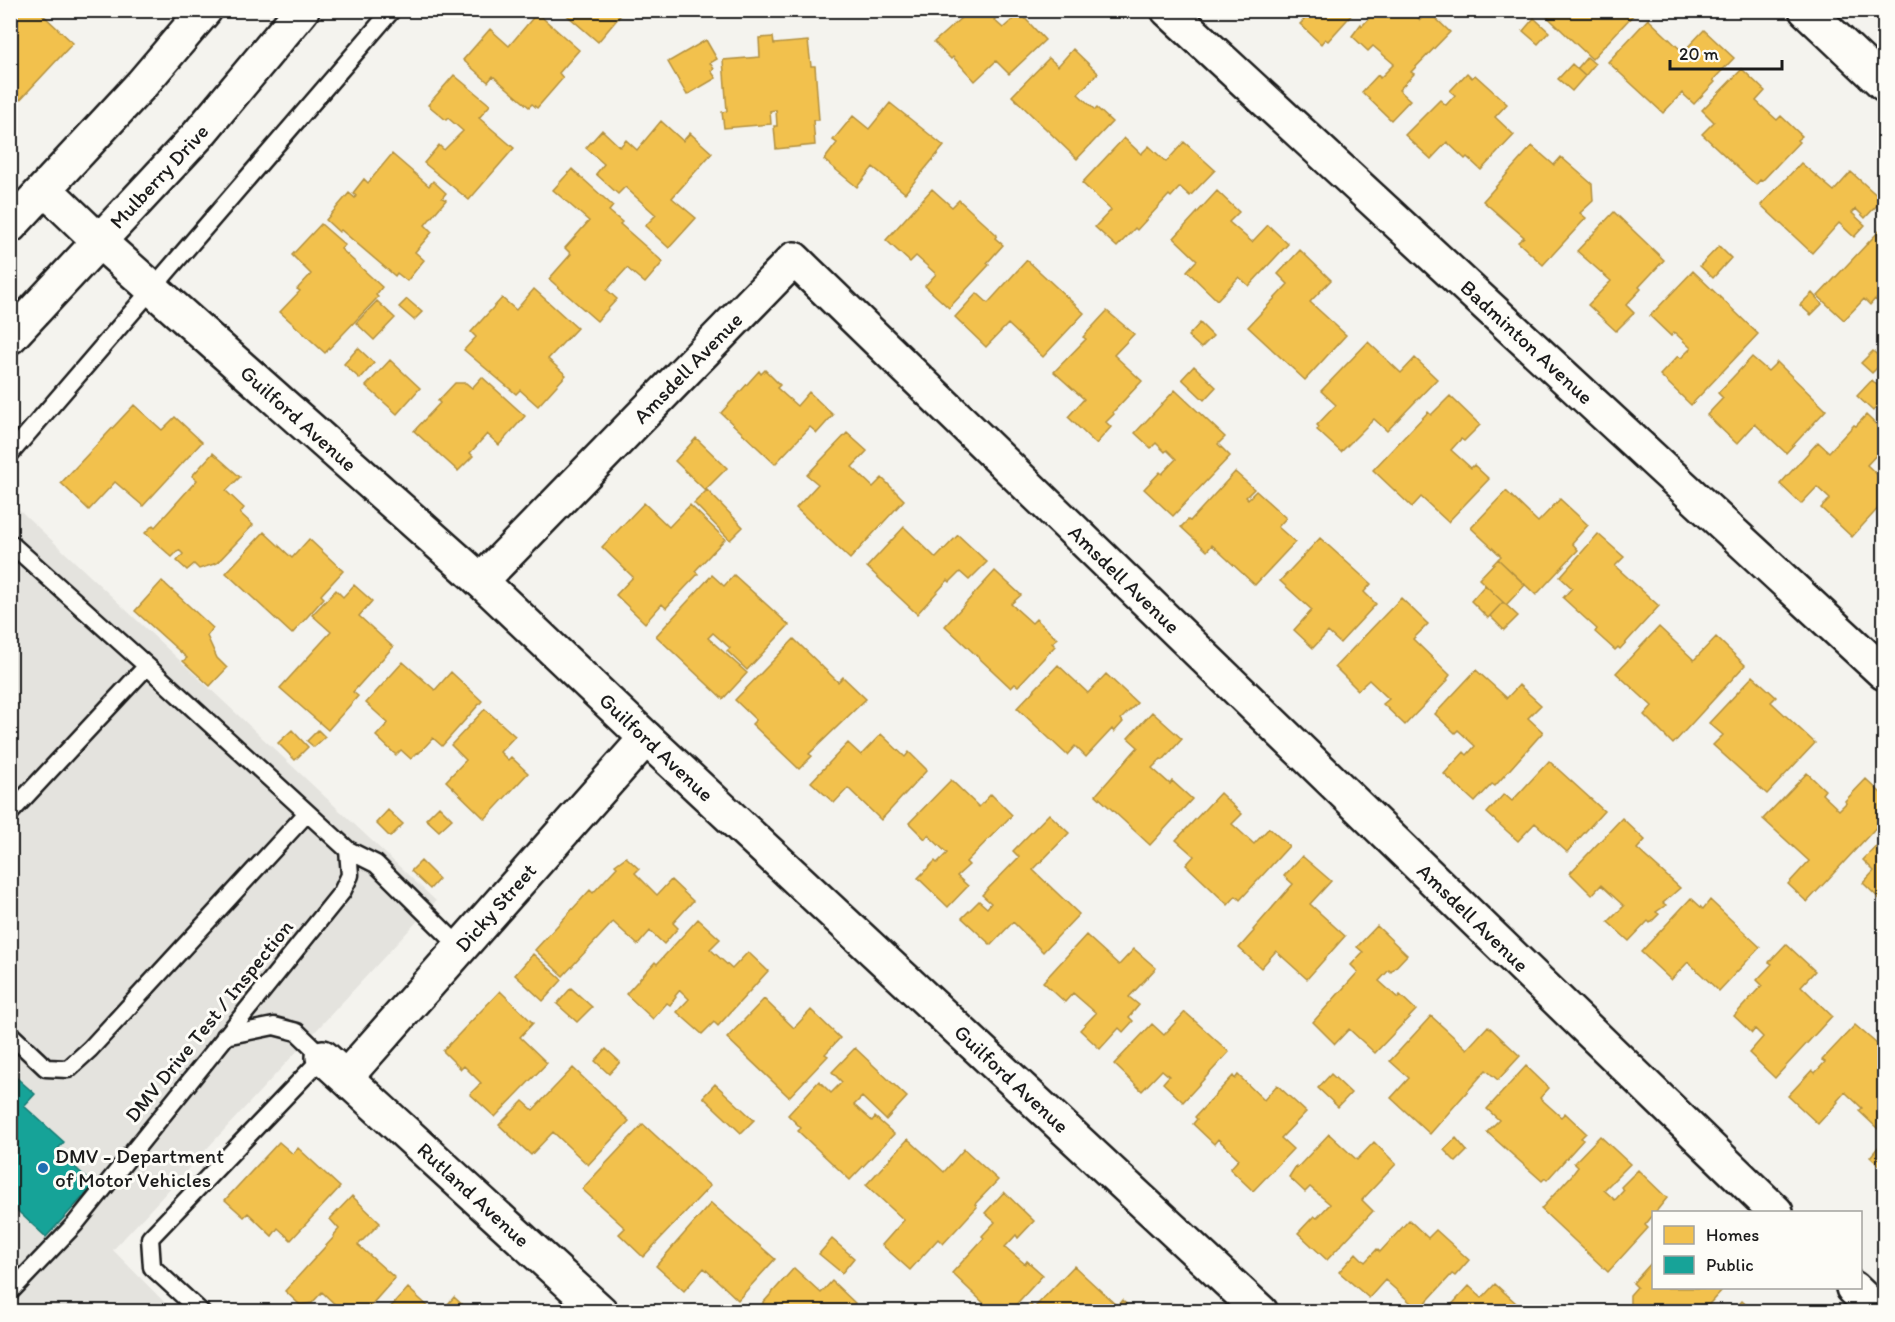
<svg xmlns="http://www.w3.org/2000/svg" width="1895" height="1322" font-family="Itim,sans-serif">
  <rect width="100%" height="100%" fill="#f4f3ee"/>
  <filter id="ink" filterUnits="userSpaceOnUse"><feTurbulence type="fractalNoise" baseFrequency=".0167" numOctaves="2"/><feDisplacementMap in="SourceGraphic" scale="12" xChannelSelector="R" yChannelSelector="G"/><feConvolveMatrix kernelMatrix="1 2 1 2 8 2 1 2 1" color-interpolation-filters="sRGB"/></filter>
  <g filter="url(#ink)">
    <!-- built -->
    <path fill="#e4e3de" d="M10,501L436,901L113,1250L173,1311H11Z"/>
    <!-- homes -->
    <path fill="#f2c14e" stroke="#b2903f" stroke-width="1.5" d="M10,10H43L45,13L43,15L73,43L17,103L10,97Z
      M561,10H625L598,42Z
      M970,10H992L998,16L994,20L1003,28L1020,13L1045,40L1009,74L996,61L975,81L953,57L951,59L934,42Z
      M1294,10H1356L1328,41L1325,39L1321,44L1300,24L1304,20Z
      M1377,10H1410L1420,20L1428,11L1450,32L1411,72L1414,74L1399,90L1410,100L1391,120L1362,92L1378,75L1380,78L1394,64L1373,46L1368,51L1352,36L1361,24L1362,26Z
      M1540,10H1630L1634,14L1592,59Z
      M537,13L579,50L559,73L563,78L537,108L532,104L529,107L493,76L488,82L463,60L490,29L509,46Z
      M1534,18L1549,32L1538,44L1523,31Z
      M1648,19L1683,52L1704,30L1734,58L1713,80L1715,82L1694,104L1682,93L1663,113L1608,62Z
      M773,37L774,44L808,41L811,66H815L819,120H813L815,145L776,149L774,126H777L776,110L770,111L771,124L724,128L722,112L727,111L723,60L760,57L759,38Z
      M706,40L717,59L710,63L714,69L711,71L716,78L687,95L668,62Z
      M1073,49L1098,73L1078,94L1095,110L1097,108L1112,122L1077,159L1012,96L1049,58L1058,66Z
      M1587,57L1595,64L1585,76L1577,69Z
      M1572,64L1585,76L1572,91L1558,79Z
      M1742,69L1765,91L1756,101L1777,120L1781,116L1802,136L1797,140L1799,142L1762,181L1760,180L1756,185L1702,134L1714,122L1702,110Z
      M1467,73L1472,78L1475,75L1507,104L1495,117L1514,135L1481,170L1467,157L1465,159L1447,142L1431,159L1405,135L1440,100L1446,105L1455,95L1450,91Z
      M454,75L490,105L479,118L514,148L469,200L424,163L439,145L444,150L463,131L448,118L446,120L428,105Z
      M890,103L944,146L905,193L873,167L857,187L824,160L837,143L833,140L853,116L869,129Z
      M661,121L683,141L690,133L712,153L672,198L696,218L669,248L645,226L656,215L625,187L618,194L596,174L604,164L586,148L602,130L620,147L626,140L637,150Z
      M1124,138L1141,154L1149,146L1166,162L1184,142L1215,170L1190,196L1180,187L1171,197L1169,195L1137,230L1135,228L1117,247L1095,227L1111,210L1082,183Z
      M1532,146L1554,165L1561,157L1592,184L1593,201L1580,213L1586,218L1543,265L1518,242L1524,237L1483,201Z
      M392,154L429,186L433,181L446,193L442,198L446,200L425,225L432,232L415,252L424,260L407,281L397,273L395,276L341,230L339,232L326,220L349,193L355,198L356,196L353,193L364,179L368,183Z
      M1801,163L1834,191L1851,172L1882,200L1865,218L1856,209L1852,213L1865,225L1854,237L1839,223L1812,253L1761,205Z
      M572,169L613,206L609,211L622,222L620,224L663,262L645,283L627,268L607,290L617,299L597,321L549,279L571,254L565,248L589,221L553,190Z
      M932,189L952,207L959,200L997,235L995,238L1003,245L987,263L989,265L949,308L925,286L936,274L916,256L910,262L886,240Z
      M1217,191L1239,212L1229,222L1252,242L1268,225L1288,244L1249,286L1239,277L1217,300L1187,271L1197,260L1174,238Z
      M1614,212L1664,260L1639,287L1641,289L1626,305L1634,313L1616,331L1588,305L1611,281L1577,251Z
      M321,224L345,245L341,249L382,287L376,295L378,297L325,353L280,312L300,291L297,289L311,274L292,255Z
      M1881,229L1884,232V308L1875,299L1870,305L1864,299L1844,320L1818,296Z
      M1719,246L1731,258L1713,278L1700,266Z
      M1300,250L1331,280L1310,302L1346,335L1305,380L1248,327L1288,284L1278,274Z
      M1027,260L1084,313L1043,357L1008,324L986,347L955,317L977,293L988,303Z
      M1693,271L1758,334L1691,405L1660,375L1678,356L1681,358L1691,348L1674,332L1671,336L1650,316Z
      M534,289L577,328L548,359L566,375L538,406L520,390L516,394L464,350L476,337L471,332L502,298L516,310Z
      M1812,293L1822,304L1811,315L1800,305Z
      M407,299L422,312L414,320L399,307Z
      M377,301L395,318L374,340L356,323Z
      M1107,311L1134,334L1114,355L1142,381L1113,412L1114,414L1106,422L1111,427L1096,444L1068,417L1084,399L1054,372L1086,339L1083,337Z
      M1200,323L1213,336L1201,348L1188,336Z
      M1368,342L1401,373L1415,358L1437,379L1387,431L1374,419L1341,452L1317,430L1319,427L1317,425L1336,405L1321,391Z
      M358,348L374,363L360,379L344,364Z
      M1873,351L1884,361L1872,373L1861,363Z
      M1752,357L1768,371L1777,362L1826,410L1786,453L1755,424L1737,444L1707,415L1723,398L1718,393Z
      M390,360L420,388L397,414L366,386Z
      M1194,366L1216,387L1204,400L1182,379Z
      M765,370L780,385L777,388L797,406L809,392L833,415L817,433L810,427L775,464L721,413L759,371L761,374Z
      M482,377L525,416L499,445L487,434L470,453L473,456L458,471L414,431L440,403L438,401L455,383H466L472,388Z
      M1872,380L1884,392V398L1873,411L1857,396Z
      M1175,390L1225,437L1218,444L1230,456L1173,516L1144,489L1160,472L1162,474L1176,459L1167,450L1165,452L1156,443L1151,448L1135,433Z
      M1450,396L1480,425L1464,441L1461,439L1451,450L1471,468L1474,465L1489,479L1448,522L1421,497L1412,507L1373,470L1428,412L1431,415Z
      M134,405L162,430L175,417L202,442L143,506L115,482L89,510L61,483Z
      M1866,415L1884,432V441L1878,447L1881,450L1867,465L1884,481V502L1852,537L1821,508L1830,499L1817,487L1801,504L1780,484L1818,442L1829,452L1854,425L1856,426Z
      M847,433L867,451L852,467L873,487L882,478L904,500L850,559L796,508L818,484L807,475Z
      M696,438L727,468L705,490L675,461Z
      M213,453L240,477L226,491L244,508L240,513L253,525L217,563L199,569L194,564L187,570L177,561L183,554L179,550L172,557L145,533L153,525L155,527L197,480L192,476Z
      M1235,472L1254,489L1246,497L1248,499L1256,491L1286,518L1278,527L1295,542L1255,585L1212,545L1207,551L1181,527L1188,520L1190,521Z
      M707,490L743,527L730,540L694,503Z
      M1506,491L1538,522L1560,499L1588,525L1572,543L1578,550L1536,595L1498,559L1501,556L1471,528Z
      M644,503L669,527L690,505L725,539L695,571L698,574L666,608L662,604L645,623L616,595L633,577L602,547Z
      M904,527L936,558L958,535L987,562L969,580L960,572L950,582L948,580L917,614L867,567Z
      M264,532L292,558L309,539L343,571L321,595L324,598L292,634L226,573Z
      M1598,534L1624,557L1615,566L1659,606L1620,649L1618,647L1615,650L1595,632L1597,629L1563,598L1572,588L1560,577Z
      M1320,538L1371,584L1364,592L1376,604L1340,643L1328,632L1313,648L1294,630L1312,610L1280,581Z
      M1498,559L1525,585L1506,605L1479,579Z
      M995,571L1021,595L1011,604L1032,623L1036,619L1057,639L1052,643L1055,646L1018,686L1015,684L1011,688L945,626Z
      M712,575L724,586L734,575L789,625L747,670L727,651L730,648L713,633L708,638L747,673L723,699L656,636Z
      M162,581L213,628L207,636L217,658L227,668L210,686L183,661L187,658L135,611Z
      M354,585L372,601L359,616L393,647L353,692L358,696L328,730L280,688L331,632L312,615L336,590L343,597Z
      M1485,585L1503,602L1488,618L1471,601Z
      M1401,598L1428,624L1413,639L1450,675L1447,679L1448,680L1405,725L1383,704L1389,699L1369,680L1358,690L1335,667Z
      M1503,602L1518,616L1504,630L1490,616Z
      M1659,627L1694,660L1716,637L1745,665L1673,744L1644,715L1652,706L1616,673Z
      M794,639L838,682L843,677L866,699L809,754L812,756L799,769L752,724L756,720L735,700Z
      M403,662L435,690L451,672L482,701L442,746L433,738L419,753L418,752L411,759L401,750L396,755L376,736L388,723L366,703Z
      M1058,665L1088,693L1106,674L1137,703L1121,719L1123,722L1114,732L1112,729L1086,757L1075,746L1067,755L1017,708Z
      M1476,670L1507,698L1519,685L1541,705L1528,718L1543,732L1495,786L1492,784L1475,802L1444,774L1464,752L1467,755L1475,746L1458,730L1455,733L1435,714Z
      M1753,676L1776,697L1771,702L1815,743L1767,794L1713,745L1723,735L1709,723Z
      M485,709L515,736L500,752L508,760L511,757L528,773L485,819L446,781L466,760L451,745Z
      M1152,712L1182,739L1163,760L1161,759L1152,768L1170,784L1172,781L1192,799L1150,845L1096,795L1138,747L1128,738Z
      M292,730L308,747L295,760L278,743Z
      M318,730L325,737L314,747L307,741Z
      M881,734L905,757L909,752L927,770L881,820L848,788L834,803L811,782L848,743L861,755Z
      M1549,761L1604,811L1567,852L1535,823L1518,841L1487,813L1504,794L1512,801Z
      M1807,773L1825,790L1822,794L1839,810L1846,803L1845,801L1866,779L1884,796V819L1807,902L1788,884L1809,861L1763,819Z
      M951,780L979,807L991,794L1012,815L966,862L969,865L957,876L968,886L948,907L918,878L935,861L937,863L947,853L928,835L925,839L909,823Z
      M1220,793L1242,814L1232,824L1254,844L1269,828L1289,846L1240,900L1236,896L1228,905L1186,865L1194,856L1176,840Z
      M439,806L452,819L439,831L426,819Z
      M388,810L403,824L390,837L376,823Z
      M1049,814L1069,833L1033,870L1079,914L1043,952L1013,922L991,945L962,918L979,901L987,908L991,903L982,895L1019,857L1013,851Z
      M1622,818L1645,840L1637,849L1680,888L1663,903L1666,905L1656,912L1659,914L1650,923L1648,921L1629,941L1608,922L1624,906L1601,885L1592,895L1570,873Z
      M1884,838V903L1863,883L1874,871L1863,860Z
      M1302,856L1331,881L1310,904L1345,936L1307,979L1276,951L1261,968L1239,948L1254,931L1253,930L1293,884L1284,876Z
      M626,857L639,869L635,873L657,895L671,880L693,901L673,923L678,928L664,944L650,931L638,945L613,922L563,976L535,950L590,890L593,893L617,867L615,865Z
      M421,861L439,879L430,889L411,871Z
      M1691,898L1703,909L1710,900L1760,947L1719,991L1688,962L1671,980L1641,952Z
      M698,919L720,939L710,949L732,969L748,952L768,971L718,1026L714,1022L702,1034L677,1012L689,999L680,990L675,996L676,997L670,1005L667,1003L653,1019L626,994L655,962L657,964Z
      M1377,926L1407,955L1391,972L1389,970L1379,981L1398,998L1400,995L1416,1010L1375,1053L1349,1029L1335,1044L1313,1022L1358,972L1351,965L1363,952L1357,947Z
      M1086,935L1119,965L1134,949L1156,968L1129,997L1139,1005L1129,1017L1133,1021L1123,1032L1119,1028L1100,1049L1080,1030L1096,1013L1073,993L1065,1002L1043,982Z
      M1786,944L1815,971L1801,986L1832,1016L1775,1078L1749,1053L1763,1037L1755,1029L1752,1033L1734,1016L1762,985L1757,980L1772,964L1769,962Z
      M533,954L562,980L543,1001L515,975Z
      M571,988L592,1007L577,1022L557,1004Z
      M500,991L533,1023L520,1037L547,1063L495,1117L470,1094L481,1083L464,1066L461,1069L443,1051Z
      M764,999L794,1028L811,1010L840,1038L825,1054L828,1056L789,1097L727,1038Z
      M1185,1012L1229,1052L1183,1102L1163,1083L1169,1076L1162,1070L1142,1091L1114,1064L1152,1024L1164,1035Z
      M1431,1016L1467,1049L1488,1026L1520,1056L1498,1080L1486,1070L1430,1134L1391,1098L1409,1078L1390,1061Z
      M1855,1025L1884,1050V1122L1878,1129L1859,1111L1862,1108L1845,1092L1837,1101L1838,1102L1818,1124L1788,1096L1812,1070L1815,1073L1825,1062L1822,1060Z
      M855,1048L907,1097L886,1120L862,1097L854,1105L872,1121L875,1117L894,1134L850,1180L798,1131L801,1128L788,1115L819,1081L831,1093L842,1082L832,1072Z
      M606,1049L620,1062L609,1074L595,1061Z
      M1526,1066L1549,1088L1540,1098L1561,1117L1565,1113L1586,1133L1581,1138L1583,1140L1547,1180L1545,1178L1542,1181L1487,1132L1499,1120L1487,1109Z
      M573,1068L629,1121L588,1165L553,1132L531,1155L499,1125L523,1101L533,1110Z
      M1331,1074L1351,1093L1338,1107L1318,1088Z
      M1238,1075L1264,1100L1277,1085L1306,1112L1281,1138L1293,1149L1253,1191L1230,1169L1239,1159L1218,1139L1214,1144L1193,1124L1197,1119L1195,1117L1233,1076L1235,1079Z
      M715,1084L754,1120L741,1133L703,1097Z
      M643,1124L710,1186L643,1257L619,1234L625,1228L582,1189Z
      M1329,1134L1357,1160L1374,1142L1396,1164L1362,1200L1373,1211L1327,1260L1298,1233L1314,1216L1317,1218L1330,1204L1310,1187L1305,1192L1289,1177L1296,1166L1297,1168Z
      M1600,1136L1630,1164L1604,1190L1615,1200L1624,1190L1621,1187L1638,1170L1667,1198L1645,1225L1648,1228L1608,1272L1541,1209L1572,1175L1578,1167L1574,1163Z
      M1456,1138L1467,1151L1456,1162L1444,1150Z
      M908,1139L944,1172L964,1149L998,1180L975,1204L977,1207L943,1244L938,1239L910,1270L882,1245L904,1220L866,1185Z
      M1884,1140V1170L1870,1157Z
      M279,1142L293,1154L298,1148L340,1187L291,1240L278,1228L272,1236L248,1213L244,1217L225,1200Z
      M1004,1192L1034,1221L1018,1238L1016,1235L1005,1247L1025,1264L1027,1261L1043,1275L1009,1312H993L952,1273L984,1238L982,1236L995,1222L985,1213Z
      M352,1196L380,1223L358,1245L395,1278L365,1312H343L322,1292L312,1303L300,1305L285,1291L334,1237L333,1236L339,1229L330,1219Z
      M711,1203L775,1259L738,1300L704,1268L684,1291L656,1266Z
      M1409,1220L1428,1238L1436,1230L1469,1260L1455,1276L1452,1274L1419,1310L1385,1280L1369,1298L1339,1272L1356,1253L1365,1262L1377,1249L1380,1252Z
      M832,1239L854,1258L842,1273L819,1254Z
      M1654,1260V1288H1717L1721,1291L1702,1312H1634L1630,1307V1295L1637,1287L1633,1283Z
      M1074,1266L1117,1306L1122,1300L1134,1312H1023L1030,1304L1034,1308Z
      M794,1268L821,1293L832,1281L855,1303L847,1312H755Z
      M1495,1284L1526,1312H1445L1469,1286L1482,1298Z
      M408,1288L434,1312H386Z
      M454,1297L470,1312H441Z
      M1742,1301L1754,1312H1732Z"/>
    <!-- public -->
    <path fill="#17a398" stroke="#187a73" stroke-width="1.5" d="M10,1072L35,1094L24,1106L64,1142L57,1150L94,1185L46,1237L10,1204Z"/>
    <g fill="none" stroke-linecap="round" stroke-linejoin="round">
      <defs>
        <path id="service" d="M10,454L392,10
          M10,543L147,666L10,813
          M147,666L348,850L376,864L461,948
          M10,1034L46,1068L68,1069L90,1049L307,813
          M10,1292L75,1224L342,892L350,875L348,850
          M201,1312L152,1267L150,1238L323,1057L297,1032L274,1026L225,1036"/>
        <g id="minor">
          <path id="s1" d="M1168,10L1884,673"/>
          <path d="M1806,10L1884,84"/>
          <path id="s2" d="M45,189L100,242L481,581L646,738L1261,1312"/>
          <path id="s3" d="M481,581L794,259L1776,1212"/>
          <path id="s4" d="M323,1057L601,1312"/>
          <path id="s5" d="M346,1077L646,738"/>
          <path d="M1853,1288L1878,1312"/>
        </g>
        <g id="primary">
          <path d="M10,226L142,84L205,10"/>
          <path id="s6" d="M10,337L198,135L302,10"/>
        </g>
      </defs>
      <!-- service casing -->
      <use href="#service" stroke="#1c1c1c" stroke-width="21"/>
      <!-- minor casing -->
      <use href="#minor" stroke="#1c1c1c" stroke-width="38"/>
      <!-- primary casing -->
      <use href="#primary" stroke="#1c1c1c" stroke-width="38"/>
      <!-- service -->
      <use href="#service" stroke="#fdfcf7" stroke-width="16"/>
      <!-- minor -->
      <use href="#minor" stroke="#fdfcf7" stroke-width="33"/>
      <!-- primary -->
      <use href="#primary" stroke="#fdfcf7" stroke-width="33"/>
    </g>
  </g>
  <!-- markers -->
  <circle fill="#1f6fb2" stroke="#fdfcf7" stroke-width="2" cx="43" cy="1168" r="6"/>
  <g text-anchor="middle" stroke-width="6" stroke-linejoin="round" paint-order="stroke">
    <!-- street labels -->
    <g font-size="21" fill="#1c1c1c" stroke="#fdfcf7">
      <text dy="7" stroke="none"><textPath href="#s6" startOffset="219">Mulberry Drive</textPath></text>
      <text dy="7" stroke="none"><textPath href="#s1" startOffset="489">Badminton Avenue</textPath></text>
      <text dy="7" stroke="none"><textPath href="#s3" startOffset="297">Amsdell Avenue</textPath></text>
      <text dy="7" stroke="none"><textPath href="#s2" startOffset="342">Guilford Avenue</textPath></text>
      <text dy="7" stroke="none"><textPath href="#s3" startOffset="909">Amsdell Avenue</textPath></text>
      <text dy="7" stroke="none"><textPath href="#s2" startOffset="828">Guilford Avenue</textPath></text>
      <text dy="7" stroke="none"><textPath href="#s5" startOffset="226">Dicky Street</textPath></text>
      <text dy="7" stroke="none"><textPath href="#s3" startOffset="1395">Amsdell Avenue</textPath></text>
      <text transform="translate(209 1021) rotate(-51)" y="7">DMV Drive Test / Inspection</text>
      <text dy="7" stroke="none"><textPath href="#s2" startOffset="1314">Guilford Avenue</textPath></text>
      <text dy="7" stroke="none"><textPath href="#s4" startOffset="204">Rutland Avenue</textPath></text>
    </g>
    <!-- poi labels -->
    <g font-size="21" fill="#1c1c1c" stroke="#fdfcf7" text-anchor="start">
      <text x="55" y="1163">DMV - Department<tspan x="55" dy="24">of Motor Vehicles</tspan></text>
    </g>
  </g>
  <!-- margin -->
  <rect width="1895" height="1322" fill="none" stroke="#fdfcf7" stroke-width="36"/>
  <rect x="18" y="18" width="1859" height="1286" fill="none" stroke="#1c1c1c" stroke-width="2" filter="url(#ink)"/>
  <!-- legend -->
  <rect x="1652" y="1211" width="210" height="78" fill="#fdfcf7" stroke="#a3a29f" stroke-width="1.5"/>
  <rect x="1664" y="1226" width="30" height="18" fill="#f2c14e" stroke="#a3a29f" stroke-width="1.5"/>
  <text x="1706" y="1241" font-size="18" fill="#1c1c1c">Homes</text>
  <rect x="1664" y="1256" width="30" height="18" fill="#17a398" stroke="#a3a29f" stroke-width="1.5"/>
  <text x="1706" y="1271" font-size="18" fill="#1c1c1c">Public</text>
  <!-- scale -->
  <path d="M1670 60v9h112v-9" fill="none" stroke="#1c1c1c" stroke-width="3"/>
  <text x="1679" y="60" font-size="18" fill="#1c1c1c" stroke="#fdfcf7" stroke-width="4.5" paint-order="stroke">20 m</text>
</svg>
